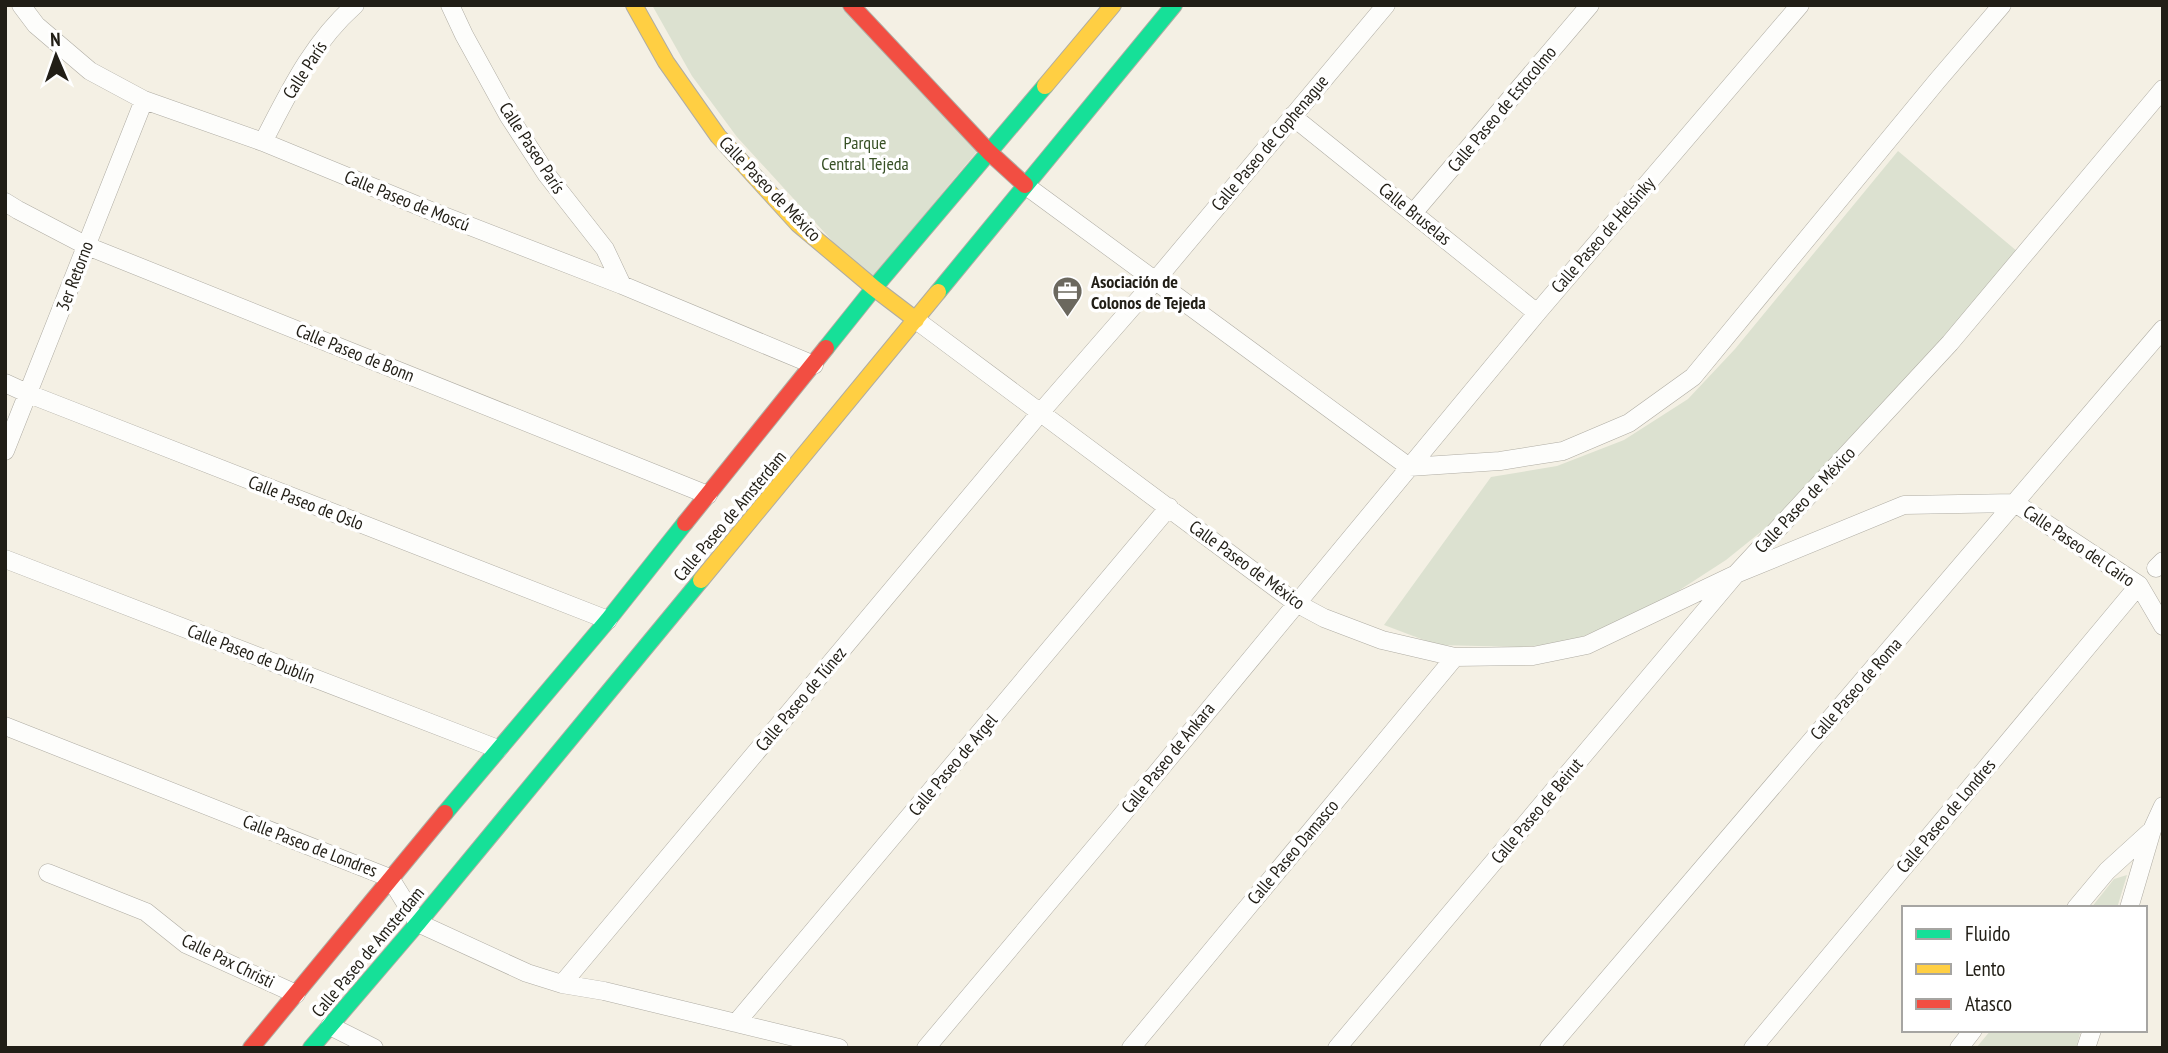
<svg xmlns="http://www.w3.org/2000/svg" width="2168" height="1053" font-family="'PT Sans Narrow',sans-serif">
  <rect width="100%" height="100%" fill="#f4f0e4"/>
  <!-- green -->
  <path fill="#dce1d0" d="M652,5H841L979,149L872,278L835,244L737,137L692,76Z
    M1898,151L2018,252L1882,409L1783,514L1726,560L1655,606L1567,643L1520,647L1437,645L1384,625L1491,477L1557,466L1624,440L1688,399L1735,349Z
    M2127,875L2117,908H2091L2114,879Z
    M1991,1030H2081L2076,1048H1976Z"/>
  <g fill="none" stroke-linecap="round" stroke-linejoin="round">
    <defs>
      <path id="street" d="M21,5L36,25L90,71L144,100L263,142L431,211L622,285L814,365
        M450,5L464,35L508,115L547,175L605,249L622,285
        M1292,116L1537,313
        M263,142C289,92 312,43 355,5
        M1025,185L1409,467L1500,461L1563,451L1629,423L1693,377L1937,81L2002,5
        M5,202L18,210L87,246L708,495
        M1414,212L1590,5
        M916,320L1296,603L1324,618L1382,640L1455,657L1533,656L1587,645L1736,574L1950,343L2163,89
        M5,383L29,394L608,620
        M5,451L144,100
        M5,559L498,749
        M2156,568L2163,561
        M5,726L390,878L418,923L527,973L562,984L604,991L839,1048
        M48,873L146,912L186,944L296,994
        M2076,908L2107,871L2152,830
        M2129,908L2152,830L2163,806
        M562,984L1040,413L1155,281L1386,5
        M736,1023L1169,507
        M330,1026L374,1048
        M926,1048L1112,827L1537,313L1800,5
        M1131,1048L1455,657
        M1337,1048L1736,574L1904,505L2015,503L2139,585L2163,626
        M1549,1048L2163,329
        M1753,1048L2139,585
        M1959,1048L1973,1030
        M2086,1048L2092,1030"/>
      <path id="fast" d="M938,292L1174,5
        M826,348L874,288L1045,86
        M445,813L608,620L685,523
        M311,1048L418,923L701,580"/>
      <path id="slow" d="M634,5L666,62L718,136L798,224L874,288L916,320
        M1045,86L1113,5
        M701,580L938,292"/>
      <path id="jam" d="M851,5L989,152L1025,185
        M685,523L826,348
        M251,1048L445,813"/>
    </defs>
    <!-- street casing -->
    <use href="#street" stroke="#afaca3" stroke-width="19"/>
    <!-- fast casing -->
    <use href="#fast" stroke="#afaca3" stroke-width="18"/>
    <!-- slow casing -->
    <use href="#slow" stroke="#afaca3" stroke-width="18"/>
    <!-- jam casing -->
    <use href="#jam" stroke="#afaca3" stroke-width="18"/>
    <!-- street -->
    <use href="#street" stroke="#fdfdfb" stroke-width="18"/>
    <!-- fast -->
    <use href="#fast" stroke="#16e098" stroke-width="16"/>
    <!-- slow -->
    <use href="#slow" stroke="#ffcf43" stroke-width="16"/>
    <!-- jam -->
    <use href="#jam" stroke="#f24e42" stroke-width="16"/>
  </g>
  <!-- icons -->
  <defs>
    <symbol id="office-pin" viewBox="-11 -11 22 30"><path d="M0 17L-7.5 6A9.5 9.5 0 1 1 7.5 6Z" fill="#6b685e" stroke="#fff"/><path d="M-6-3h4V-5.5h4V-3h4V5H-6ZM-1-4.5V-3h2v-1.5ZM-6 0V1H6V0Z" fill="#fff"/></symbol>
  </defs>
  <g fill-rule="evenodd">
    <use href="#office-pin" x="1050" y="274" width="35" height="47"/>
  </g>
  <g text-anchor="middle" stroke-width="7" stroke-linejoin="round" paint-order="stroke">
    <!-- street labels -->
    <g font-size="18" fill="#211e16" stroke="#fff">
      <text transform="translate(305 70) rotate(-57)" y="6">Calle París</text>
      <text transform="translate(1502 109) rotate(-50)" y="6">Calle Paseo de Estocolmo</text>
      <text transform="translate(1270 143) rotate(-50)" y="6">Calle Paseo de Cophenague</text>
      <text transform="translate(532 148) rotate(57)" y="6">Calle Paseo París</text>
      <text transform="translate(770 189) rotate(46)" y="6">Calle Paseo de México</text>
      <text transform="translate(407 201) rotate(22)" y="6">Calle Paseo de Moscú</text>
      <text transform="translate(1415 214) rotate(39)" y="6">Calle Bruselas</text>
      <text transform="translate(1603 235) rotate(-49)" y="6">Calle Paseo de Helsinky</text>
      <text transform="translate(75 276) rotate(-69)" y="6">3er Retorno</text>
      <text transform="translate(355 353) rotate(22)" y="6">Calle Paseo de Bonn</text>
      <text transform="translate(1805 500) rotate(-47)" y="6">Calle Paseo de México</text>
      <text transform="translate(306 503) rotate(21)" y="6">Calle Paseo de Oslo</text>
      <text transform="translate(730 516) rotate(-50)" y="6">Calle Paseo de Amsterdam</text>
      <text transform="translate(2079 546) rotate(34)" y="6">Calle Paseo del Cairo</text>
      <text transform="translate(1247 565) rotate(36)" y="6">Calle Paseo de México</text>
      <text transform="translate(251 654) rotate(21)" y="6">Calle Paseo de Dublín</text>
      <text transform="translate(1856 689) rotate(-49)" y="6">Calle Paseo de Roma</text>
      <text transform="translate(801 699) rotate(-50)" y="6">Calle Paseo de Túnez</text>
      <text transform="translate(1168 758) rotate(-51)" y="6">Calle Paseo de Ankara</text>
      <text transform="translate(953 765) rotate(-50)" y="6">Calle Paseo de Argel</text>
      <text transform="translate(1537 811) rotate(-50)" y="6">Calle Paseo de Beirut</text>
      <text transform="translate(1946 816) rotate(-50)" y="6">Calle Paseo de Londres</text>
      <text transform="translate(310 846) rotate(21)" y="6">Calle Paseo de Londres</text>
      <text transform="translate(1293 852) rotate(-50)" y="6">Calle Paseo Damasco</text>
      <text transform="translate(368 952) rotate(-50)" y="6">Calle Paseo de Amsterdam</text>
      <text transform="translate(228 961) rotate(26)" y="6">Calle Pax Christi</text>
    </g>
    <!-- park labels -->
    <g font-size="18" fill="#375025" stroke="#fff">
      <text x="865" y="149">Parque<tspan x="865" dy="21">Central Tejeda</tspan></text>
    </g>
    <!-- poi labels -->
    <g font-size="18" font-weight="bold" fill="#211e16" stroke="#fff" text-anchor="start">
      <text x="1091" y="288">Asociación de<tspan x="1091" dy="21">Colonos de Tejeda</tspan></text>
    </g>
  </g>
  <!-- border -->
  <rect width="2168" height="1053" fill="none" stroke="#211e16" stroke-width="14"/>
  <!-- legend -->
  <rect x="1902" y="906" width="245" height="126" fill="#ffffff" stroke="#a6a5a2" stroke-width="2"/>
  <rect x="1916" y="929" width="35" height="10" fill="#16e098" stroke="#a6a5a2" stroke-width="2"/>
  <text x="1965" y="941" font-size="21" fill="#211e16">Fluido</text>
  <rect x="1916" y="964" width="35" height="10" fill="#ffcf43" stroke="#a6a5a2" stroke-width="2"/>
  <text x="1965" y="976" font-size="21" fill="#211e16">Lento</text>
  <rect x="1916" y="999" width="35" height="10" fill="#f24e42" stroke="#a6a5a2" stroke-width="2"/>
  <text x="1965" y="1011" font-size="21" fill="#211e16">Atasco</text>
  <!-- north arrow -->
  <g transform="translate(56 56) rotate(358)" stroke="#ffffff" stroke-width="5" paint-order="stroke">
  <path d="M0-5L12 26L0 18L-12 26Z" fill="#211e16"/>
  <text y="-10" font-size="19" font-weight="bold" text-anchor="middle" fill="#211e16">N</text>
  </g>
</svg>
